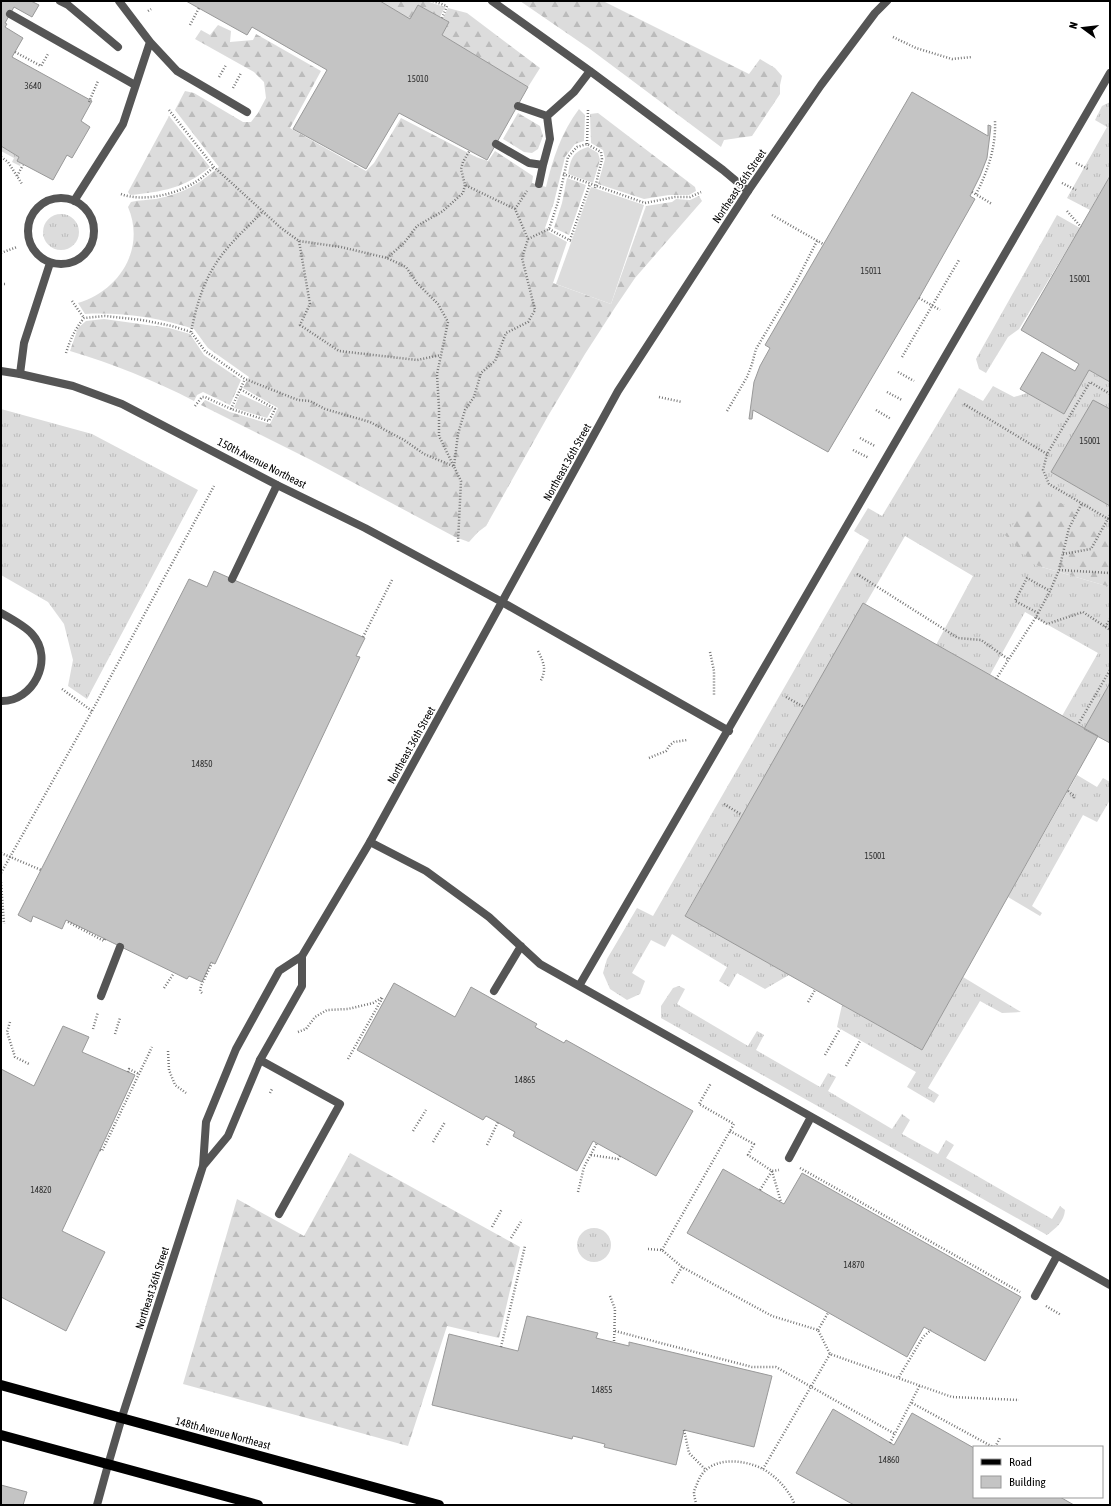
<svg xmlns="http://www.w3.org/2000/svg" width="1111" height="1506" font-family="'Asap Condensed',sans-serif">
  <defs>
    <pattern id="grass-tufts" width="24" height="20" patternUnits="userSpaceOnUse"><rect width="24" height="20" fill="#dcdcdc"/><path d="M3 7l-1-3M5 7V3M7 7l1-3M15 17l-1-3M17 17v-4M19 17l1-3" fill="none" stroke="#bbb"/></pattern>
    <pattern id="forest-firs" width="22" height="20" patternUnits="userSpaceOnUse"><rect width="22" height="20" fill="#dcdcdc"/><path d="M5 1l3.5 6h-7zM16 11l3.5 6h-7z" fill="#bbb"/></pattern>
  </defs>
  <rect width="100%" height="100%" fill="#fff"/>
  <!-- grass -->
  <path fill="url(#grass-tufts)" d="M1110,102V176L1090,210L1067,198L1107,127L1095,120L1102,106Z
    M1,146L19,157L17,161L21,163L20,166L12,162L14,158L1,151Z
    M43 232a18 18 0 1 1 36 0a18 18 0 1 1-36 0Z
    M1057,215L1080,228L1019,329L1008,337L986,373L979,369L976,359Z
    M1089,370L1110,382V409L1093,400L1051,472L1110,506V531L1105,528L1035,565L1110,587V683L1084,729L1062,716L1098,653L1025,612L990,675L936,645L973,576L905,536L685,915L789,975L765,989L737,973L729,987L719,981L727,967L672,934L665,947L651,940L632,973L645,981L640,994L627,1000L610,989L603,973L607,959L637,908L653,916L869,540L854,531L868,508L882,516L959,388L983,401L993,386L1014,397L1027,393L1064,414Z
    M1,409L92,434L198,490L87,699L68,686L73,660L64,624L48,602L1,575Z
    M1077,775L1097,787L1103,778L1110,782V800L1097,822L1083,815L1032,906L1042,913L1040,916L1008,897Z
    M963,977L1021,1012L1002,1013L980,1001L928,1088L939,1095L934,1103L907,1087L916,1072L837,1027L842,1005L922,1050Z
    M679,986L685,989L677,1004L748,1046L757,1031L764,1035L756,1050L820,1087L828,1073L836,1077L828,1091L892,1129L902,1114L910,1120L902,1134L938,1154L946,1140L954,1145L946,1158L1052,1219L1060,1206L1065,1210C1064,1222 1056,1228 1047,1235L661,1018V1006L673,988Z
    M577 1245a17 17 0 1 1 34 0a17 17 0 1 1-34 0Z"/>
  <!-- forest -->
  <path fill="url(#forest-firs)" d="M380,1H426L445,7L440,17L418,5L410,19Z
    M520,1H603L749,74L760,59L775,68L782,76L780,85V94L752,136L724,140L721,147L590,49Z
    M448,8L467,13L540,68L528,87L442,35L449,22L443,18Z
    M218,25L231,31L230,42L253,40L256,34L321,71L290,128L366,171L374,163L401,118L476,157L488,161L495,151L533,176L532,183L546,187C553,158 561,133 579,109L585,115L584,141L575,144L565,157L554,202L545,228L549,232L567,242L553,283L611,304L646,206L672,202L676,199L690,200L699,196L702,201L635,278L616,306L585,354L548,416L486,526L478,532L469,542L455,537L311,460L201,405L205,400L230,412L270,424L278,408L243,388L249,377L208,348L194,329C160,318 121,312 85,314L78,303C119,291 146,249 128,207L131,202C139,200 148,200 156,199C184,193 198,185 219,167L175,110L185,91L194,93L243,122H251L258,113L266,98L264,82L254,72L195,39L201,30L210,35Z
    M518,113L540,126L543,136L538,149L532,153L524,152L503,139Z
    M598,113L695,187L696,191L689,195H669L644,199L598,184L605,159L603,150L591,143L590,114Z
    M169,116L210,167C185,188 162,192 130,195L128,192Z
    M588,147L598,153L600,160L593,183L568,174C571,159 572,152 588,147Z
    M567,178L586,185L569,235L554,228L562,203Z
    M104,319L169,328L190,334L204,355L241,380L230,405L203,392L197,395L194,401C154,380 113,364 70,351L78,328L86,321Z
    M240,394L272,409L267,418L234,408Z
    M1037,493L1070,507L1110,531V587L1035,565L1005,535Z
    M350,1153L520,1247L499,1338L447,1326L408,1446L183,1384L237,1199L304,1236Z"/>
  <!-- pitch -->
  <path fill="#dcdcdc" d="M591,187L644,205L611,304L556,284Z"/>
  <!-- building -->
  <path fill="#c4c4c4" stroke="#999" d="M1,1H31L39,5L32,17L14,7L5,23L7,24L5,27L23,38L12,57L92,101L81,121L90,127L72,158L67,155L53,180L17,161L19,157L1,146Z
    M186,1H380L410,19L418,5L449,22L442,35L528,87L487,160L399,113L366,169L293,129L327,70L252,27L247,35Z
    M912,92L988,136V125L991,126L987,158L980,176L970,196L975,199L919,298L828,452L753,410L752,419H749L754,382L760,366L770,348L765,345Z
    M1110,176V382L1089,370L1064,414L1020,389L1042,352L1075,371L1079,364L1021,330Z
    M1093,400L1110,409V506L1051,472Z
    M214,571L365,638L356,656L360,657L234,924L215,964L211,962L202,982L189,976L187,979L66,920L62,929L33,916L31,922L18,915L189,579L207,587Z
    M863,603L1098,736L922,1050L685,916Z
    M1110,683V743L1084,729Z
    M394,983L455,1017L471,987L537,1024L535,1027L564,1043L566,1040L693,1111L656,1176L593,1141L577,1171L513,1136L515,1132L486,1116L483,1120L357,1050Z
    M63,1026L89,1037L82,1052L135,1075L62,1231L105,1252L66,1331L1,1297V1069L34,1086Z
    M723,1169L784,1204L802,1173L1021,1297L985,1361L924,1327L907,1357L687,1233Z
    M527,1316L598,1333L596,1338L629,1346V1342L772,1376L754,1447L684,1430L676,1465L604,1447L605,1444L573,1436L572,1439L432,1405L449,1334L518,1351Z
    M833,1409L894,1445L912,1413L974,1448V1497H1060L1074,1505H854L796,1473Z
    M1,1485L27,1492L23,1505H1Z"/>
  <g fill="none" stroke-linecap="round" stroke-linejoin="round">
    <!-- path -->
    <path stroke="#777" stroke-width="2.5" stroke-dasharray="1 2" stroke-linecap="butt" d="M433,1L447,6L442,18
      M148,11L151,9
      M190,25L199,8
      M893,37L916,48L952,59L972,57
      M15,52L41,66L48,54
      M219,77L226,65
      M233,88L241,73
      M89,102L98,81
      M169,110L214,167L281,228L299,241L341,247L387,258L406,267L417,283L438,304L448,322L437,374L439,408V436L461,481L458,542
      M587,144L588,110
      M1,157L8,162L22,184
      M1076,163L1088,169
      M563,174L645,203L675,197H690L701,192
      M17,176L23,165
      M1062,183L1076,190
      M972,192L992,204
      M121,194C142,202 173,195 192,184C200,180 207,173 214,167
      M976,194C988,171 996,147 995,121
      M515,209L527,191
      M1067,211L1081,227
      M772,215L823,244
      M549,229L571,241
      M528,239L549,229L558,202L568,157L577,147L587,144L601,152L602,159L595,188
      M570,240L590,184
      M299,241L310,304L300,325L339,351L417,360L441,355
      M1,253L17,247
      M387,258L404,243L417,226L443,211L463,193L465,185L461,169L463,162L470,150
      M1,284H6
      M919,298L940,310
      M72,301L84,318
      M191,332C196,308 202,285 215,265C227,245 247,228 263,211
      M66,353C70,340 75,329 84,318L105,316L142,320L172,326L191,332L205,351L245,379L298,400L310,401L325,409L370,422L404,440L424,454L453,466
      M902,357L959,260
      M898,372L914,381
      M887,392L902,400
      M1110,394L1090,382L1047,454L1043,470L1049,484L1110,520
      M659,397L682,402
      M964,404L1047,454
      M195,406L202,397H205L231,409L269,421L275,409L240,389
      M231,409L245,379
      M876,410L891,419
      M727,411L747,377L752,364L756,349L796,282L817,241
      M860,438L875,446
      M853,450L869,458
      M454,466L458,434L465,410L474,397L481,373L495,361L506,333L528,322L535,310L522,258L528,239L515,209L465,185
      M1063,554L1091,549L1110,515
      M1059,570L1110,573
      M857,574L958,638L981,640L1008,659
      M1038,613L1015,601L1027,578L1050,591
      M1036,617L1047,624L1083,612L1110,630
      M1105,627L1110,619
      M363,637L392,580
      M538,651C544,663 547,670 540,682
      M710,652L714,671V695
      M996,679L1036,617L1050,591L1059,570L1069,528L1082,503
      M62,689L92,711
      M786,697L804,707
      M1079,723L1110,670
      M649,758L666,751L670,745L674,742L687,740
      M1068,791L1074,796V799
      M724,804L742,815
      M1,853L41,870
      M1,873L92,711L214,486
      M1,882L4,924
      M68,922L104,941L105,939
      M164,988L174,973
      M202,993L200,991L201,986L212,963
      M808,1002L815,990
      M10,1022L7,1032L15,1057L29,1064
      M93,1029L98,1012
      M298,1032L306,1029L315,1017L327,1010L348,1009L373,1003L383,997
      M115,1034L120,1018
      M168,1051L169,1070L175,1085L186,1093
      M825,1055L840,1029
      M348,1059L383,997
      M846,1066L860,1041
      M128,1072L129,1069L139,1074
      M270,1093L272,1089
      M413,1131L426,1110
      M730,1131L754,1144L748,1155L772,1171L779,1170
      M433,1142L445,1122
      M487,1145L498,1122
      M100,1150L102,1151L152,1047
      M591,1155L618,1159L620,1156
      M800,1168L1020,1292
      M772,1171L781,1202
      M760,1190L772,1171
      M578,1192L584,1167L597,1143
      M492,1227L502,1209
      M511,1238L522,1220
      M648,1249L662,1250L682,1267L772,1316L818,1330L830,1354L952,1397L1019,1400
      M662,1250L734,1124L699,1104L711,1083
      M672,1283L682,1267
      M610,1296L615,1309L614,1342
      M1046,1306L1061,1315
      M818,1330L828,1313
      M615,1331L752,1367H776L895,1434
      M501,1347L525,1246
      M899,1377L923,1337L931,1330
      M912,1403L993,1447
      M684,1430L689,1453L706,1470
      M890,1443L920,1385
      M995,1447L1000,1438
      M763,1469L830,1354
      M696,1505C696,1501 694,1497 694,1493C694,1490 696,1487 697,1484C706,1456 741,1458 763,1469C777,1477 789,1490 795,1505"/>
    <!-- service -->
    <path stroke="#555" stroke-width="8" d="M492,1L590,71L723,170L748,191
      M10,14L135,85
      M150,42L177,71L247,112
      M518,106L547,116L574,92L590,71
      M496,144L529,163L543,165L550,139L547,116
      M539,184L543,165
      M28 231a33 33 0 1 1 66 0a33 33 0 1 1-66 0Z
      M74,201L123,124L150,42L119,1
      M20,374L24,343L50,263
      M232,579L277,485
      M502,602L729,731
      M1,613C10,618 25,626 32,634C55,659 33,702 1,701
      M370,842L426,871L489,917L540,964L1110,1285
      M579,986L1110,73
      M494,991L521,946
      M101,996L120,947
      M260,1060L340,1104L279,1214
      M789,1158L811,1117
      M1035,1296L1057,1256"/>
    <!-- pedestrian -->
    <path stroke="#555" stroke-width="8" d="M60,1L68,5L118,47"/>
    <!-- minor -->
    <path stroke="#555" stroke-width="8" d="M97,1505L108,1465"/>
    <!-- tertiary -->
    <path stroke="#555" stroke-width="8" d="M1,371L20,374L73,386L122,404L277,485L365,528L502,602
      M203,1166L228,1136L260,1060L302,986V956
      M108,1465L122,1417L203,1166L206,1122L236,1049L279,971L302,956L370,842L618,391L748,191L821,85L875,13L887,1"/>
    <!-- primary -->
    <path stroke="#000" stroke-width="10" d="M1,1385L439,1505
      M1,1435L258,1505"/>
  </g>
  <g text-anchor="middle" stroke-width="3" stroke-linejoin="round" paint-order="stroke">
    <!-- number labels -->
    <g font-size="9" fill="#313131">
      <text x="418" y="82">15010</text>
      <text x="33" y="89">3640</text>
      <text x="871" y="274">15011</text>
      <text x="1080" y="282">15001</text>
      <text x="1090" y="444">15001</text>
      <text x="202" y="767">14850</text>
      <text x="875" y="859">15001</text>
      <text x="525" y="1083">14865</text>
      <text x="41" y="1193">14820</text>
      <text x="854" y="1268">14870</text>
      <text x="602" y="1393">14855</text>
      <text x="889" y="1463">14860</text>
    </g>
    <!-- street labels -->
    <g font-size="11" fill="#000" stroke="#fff">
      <text transform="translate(739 186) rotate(-56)" y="4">Northeast 36th Street</text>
      <text transform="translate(567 462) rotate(-61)" y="4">Northeast 36th Street</text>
      <text transform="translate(262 463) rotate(27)" y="4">150th Avenue Northeast</text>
      <text transform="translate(411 745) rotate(-61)" y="4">Northeast 36th Street</text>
      <text transform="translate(152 1288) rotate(-72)" y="4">Northeast 36th Street</text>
      <text transform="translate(223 1433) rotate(15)" y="4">148th Avenue Northeast</text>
    </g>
  </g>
  <!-- border -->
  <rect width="1111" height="1506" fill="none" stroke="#000000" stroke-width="4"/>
  <!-- legend -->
  <rect x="973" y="1446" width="130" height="52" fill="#ffffff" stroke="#999999"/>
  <rect x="981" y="1459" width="20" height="6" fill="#000000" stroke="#999999"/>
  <text x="1009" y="1466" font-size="12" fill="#000000">Road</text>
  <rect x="981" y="1476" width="20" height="12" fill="#c4c4c4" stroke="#999999"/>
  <text x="1009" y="1486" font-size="12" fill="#000000">Building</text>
  <!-- north arrow -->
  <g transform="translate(1083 28) rotate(285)" stroke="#ffffff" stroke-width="3" paint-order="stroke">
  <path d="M0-3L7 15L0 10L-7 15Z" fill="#000000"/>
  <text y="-6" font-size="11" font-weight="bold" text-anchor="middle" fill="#000000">N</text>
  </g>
</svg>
